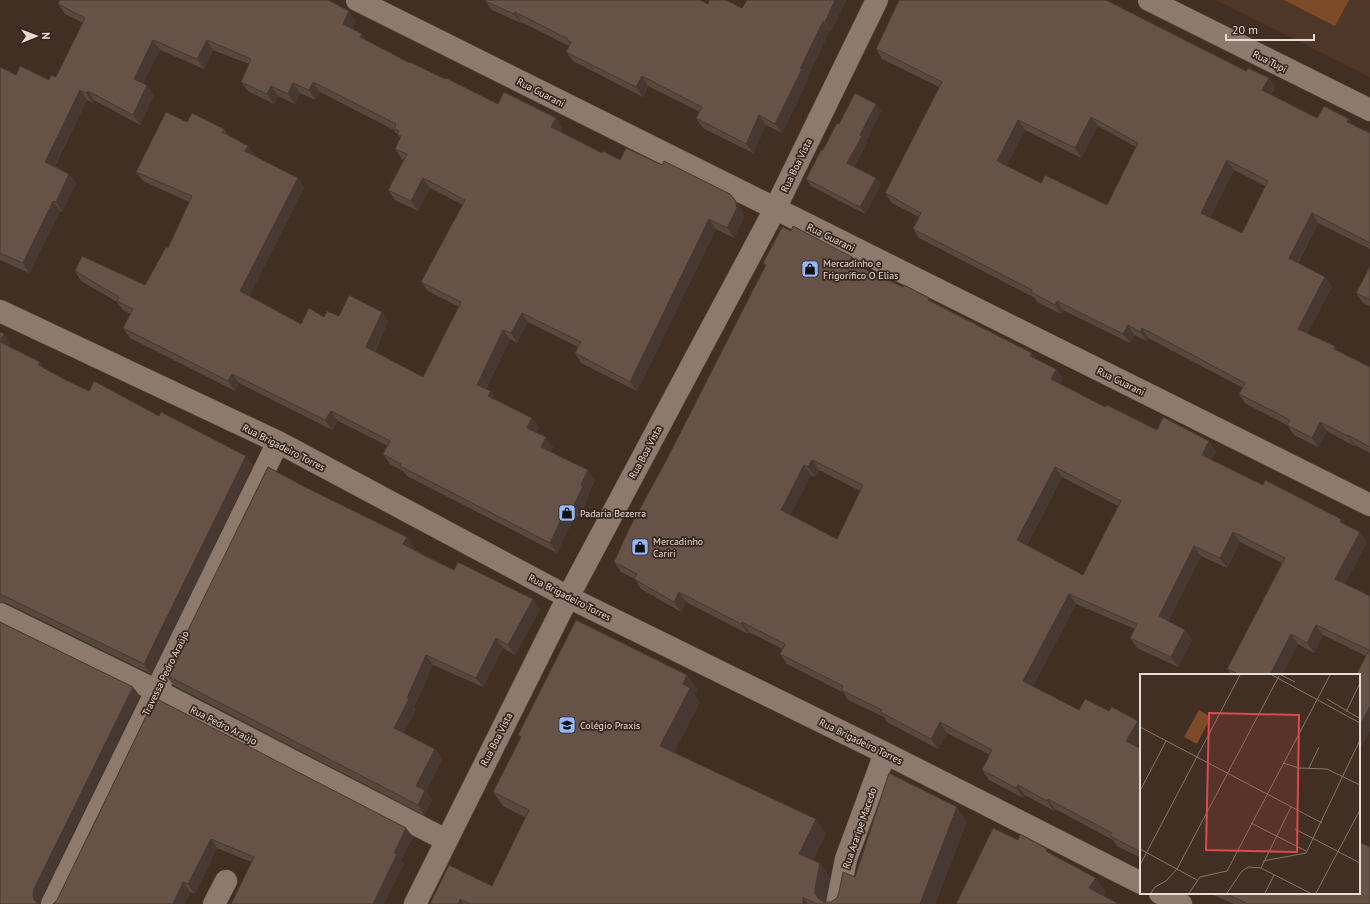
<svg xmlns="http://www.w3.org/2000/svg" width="1370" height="904" font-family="'PT Sans',sans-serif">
  <rect width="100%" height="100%" fill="#412f24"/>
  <!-- built -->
  <path fill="#4f3728" d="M1216,0H1370V77Z"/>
  <!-- green -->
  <path fill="#7e4b28" d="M1284,0H1349L1335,26Z"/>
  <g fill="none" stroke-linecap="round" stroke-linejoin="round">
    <defs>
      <path id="minor" d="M357,0L1370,505
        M1149,0L1370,110
        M0,311L278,442L568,597L885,753L1141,883
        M0,614L157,691L446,840
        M1160,893L1181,904
        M52,904L278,442
        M214,904L226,881
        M415,904L568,597L775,209L877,0
        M837,904L846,859L885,753"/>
    </defs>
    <!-- minor casing -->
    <use href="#minor" stroke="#5d4e45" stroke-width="23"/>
    <!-- minor -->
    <use href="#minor" stroke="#8e796d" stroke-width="22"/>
  </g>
  <!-- wall -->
  <path fill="#58473d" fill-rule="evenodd" d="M747,0H846L831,31L830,30L807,78L808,79L782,133L766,125L753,153L703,128L696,118L700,112L648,86L643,97L573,61L566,52L569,46L521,22V23L492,10L485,1L708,4L742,8Z
    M58,4L356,21L352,28L362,34L367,41L410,63L498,104L556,118L562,128L560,132L602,153L742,210L744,218L734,238L716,229L637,391L581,363L575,353L578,347L528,322L517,343L510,339L486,389L497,400L532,418L539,428L536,433L553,447L550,452L595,480L588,494L589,496L579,517L575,515L557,553L407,476L404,472L390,464L383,454L388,446L338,421L332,430L239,383L235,391L130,338L123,328L130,314L123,310L117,302L81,281L75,271L145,285L168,248L189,202L143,181L136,172L187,122L224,129L227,134L248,146L254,156L298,178L304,188L249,296L301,324L324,317L339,316L388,321L375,352L423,377L459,307L428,291L421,282L463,205L430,188L418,211L395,200L388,190L404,160L402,159L395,149L400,138L394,130L320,92L315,100L300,93L295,104L278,96L274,104L248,91L241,82L249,64L213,50L204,69L160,50L143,83L154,95L140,125L94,100L93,103L87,100L55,166L69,174L76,183L62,212L60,211L29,273L0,260V67L16,75L49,80L56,77L83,23L65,14Z
    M876,49L1275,87L1271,95L1317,118L1352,124L1370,133V249L1318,223L1298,263L1325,277L1332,287L1307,333L1338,351L1370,367V453L1355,445L1354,446L1327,431L1318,447L1294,435L1287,425L1246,404L1239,394L1243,388L1148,338L1147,341L1134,335L1130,343L1063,310L1061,314L1037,302L1035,298L919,238L913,229L919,217L892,203L885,193L939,87L882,59ZM1098,126L1136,147L1107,205L1041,183L1006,166L1025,130L1081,158ZM1234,170L1265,186L1242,233L1210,217Z
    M876,104L881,111L866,141L867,143L854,167L876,178L881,185L865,214L811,186L806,179L839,124Z
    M791,231L852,257L858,267L932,301L1036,359L1056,369L1063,379L1060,384L1105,407L1157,430L1216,451L1211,460L1263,485L1341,519L1346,525L1367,542L1345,584L1370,596V730L1361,747L1359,746V675L1366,656L1323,635L1314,653L1298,644L1282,675H1232L1227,669L1282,563L1240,542L1227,568L1201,556L1168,621L1185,630L1192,640L1178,667L1137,648L1130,638L1135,629L1076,604L1033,686L1079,710L1141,737L1136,747L1141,749V858L1117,846L1113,840L1055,809L1054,811L1025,795L1023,798L989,780L982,770L990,755L947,733L938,749L887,722L884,717L848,700L844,693L787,664L780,654L782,649L749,632L748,634L686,602L681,612L641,589L635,579L621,572L614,562L765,266L763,263ZM819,470L860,491L837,539L790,515L811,475L815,477ZM1062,477L1118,506L1083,575L1027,545Z
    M1370,266V306L1363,303L1356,293Z
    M0,332L4,334L10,343L9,346L40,362L45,369L64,379L89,391L253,465L151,674L6,603L0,602Z
    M414,547L413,549L454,570L533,599L540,609L515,655L503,648L483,687L433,665L414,707L416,709L403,733L435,749L442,759L426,791L432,800L424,815L173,685L166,675Z
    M687,675L697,690L694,695L700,702L674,752L826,833L813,860L830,877L825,902H831L837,898L855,877L967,821L935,904H430L492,886L526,818L503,806L493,792L521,739L518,735Z
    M155,698L413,837L401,860L404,864L251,862L217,848L195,894L190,892L184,904H53L57,900Z
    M1209,893H1359L1370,904H1234Z"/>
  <!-- shaded-wall -->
  <path fill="#473932" d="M835,0H846L831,31L825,22Z
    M349,11L356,21L350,33L343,24Z
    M515,12L521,22V23L514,14Z
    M823,21L830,30L807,78L808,79L782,133L775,124L800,69Z
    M362,34L369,43L360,37Z
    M153,40L160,50L141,88L134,79Z
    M207,40L213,50L204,69L197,59Z
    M642,76L648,86L643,97L636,87Z
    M1269,78L1275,87L1269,99L1262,90Z
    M313,82L320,92L315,100L309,90Z
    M293,83L300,93L295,104L288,94Z
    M147,85L154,95L140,125L133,115Z
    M271,86L278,96L274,104L267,94Z
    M80,90L87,100L52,171L45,162Z
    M88,91L94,100L93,103L86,93Z
    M876,104L881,111L866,141L867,143L852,170L847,163L860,135Z
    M759,115L766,125L753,153L746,144Z
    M1091,117L1098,126L1081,158L1075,148Z
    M556,118L562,128L558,137L551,127Z
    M1349,119L1355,129L1347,122Z
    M1018,120L1025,130L1004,171L997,161Z
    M248,146L255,155L252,161L245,151Z
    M1227,160L1234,170L1207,222L1201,213Z
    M69,174L76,183L62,212L56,202Z
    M298,178L304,188L247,301L240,291Z
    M423,178L430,188L418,211L411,201Z
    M876,178L881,185L865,214L860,207Z
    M735,200L742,210L744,218L734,238L727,228Z
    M53,201L60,211L29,273L23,263Z
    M1312,213L1318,223L1295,267L1289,258Z
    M709,219L716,229L637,391L630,382Z
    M852,257L859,268L849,262Z
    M1325,277L1332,287L1305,338L1298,329Z
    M1057,301L1063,310L1061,314L1055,305Z
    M382,312L388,321L372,357L366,347Z
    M522,313L528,322L517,343L511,333Z
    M1128,325L1134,335L1130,343L1123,334Z
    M1142,328L1148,338L1147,341L1140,332Z
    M503,330L510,339L483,394L477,385Z
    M4,334L10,343L7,351L0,342Z
    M1335,346L1342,356L1334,349Z
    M1032,353L1039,363L1030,356Z
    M40,362L47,371L38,365Z
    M1056,369L1063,379L1058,389L1051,379Z
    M232,374L239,383L235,391L228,381Z
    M491,391L498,401L488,396Z
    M331,411L338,421L332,430L325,420Z
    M532,418L539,428L534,438L527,428Z
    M1320,422L1327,431L1318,447L1312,438Z
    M1348,435L1355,445L1354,446L1348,436Z
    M546,437L553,447L548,457L541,447Z
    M1209,441L1216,451L1209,465L1202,455Z
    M246,456L253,465L151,674L144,664Z
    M812,460L819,470L815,477L808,467Z
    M804,465L811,475L788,520L781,510Z
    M1055,467L1062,477L1024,550L1017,540Z
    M588,470L595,480L588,494L589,496L579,517L573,507L581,485Z
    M568,505L575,515L557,553L550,543Z
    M1341,519L1349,529L1340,522Z
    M1233,532L1240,542L1227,568L1220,558Z
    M1360,532L1367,542L1342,590L1335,579Z
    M407,537L414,547L410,554L403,544Z
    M1194,546L1201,556L1166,626L1159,616Z
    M679,592L686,602L681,612L674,602Z
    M1069,594L1076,604L1030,691L1023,681Z
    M533,599L540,609L515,655L508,645Z
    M742,622L749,632L748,634L741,624Z
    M1316,625L1323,635L1314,653L1307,643Z
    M1185,630L1192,640L1178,667L1171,657Z
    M1291,634L1298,644L1282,675H1270Z
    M496,638L503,648L483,687L476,678Z
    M426,655L433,665L414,707L416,709L401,738L394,728L407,698Z
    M687,675L697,690L694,695L700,702L670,760L660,746L683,684Z
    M133,687L140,696L41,899L40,904H37L35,901L33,896L34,889Z
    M1370,706V730L1361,747L1359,744V727Z
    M1138,721L1141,726V737L1133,751L1126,741Z
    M940,722L947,733L938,749L931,739Z
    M435,749L442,759L426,791L432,800L424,815L418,805L416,786Z
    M1018,785L1025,795L1023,798L1016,788Z
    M1048,799L1055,809L1054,811L1047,801Z
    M957,807L967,821L935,904H920Z
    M816,819L826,833L809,868L799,854Z
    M406,828L413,837L401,860L404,864L384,904H373L394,853Z
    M211,839L217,848L195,894L188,884Z
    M1047,849L1057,863L1046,851Z
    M820,863L830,877L825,902L822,904L815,894V888Z
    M1096,878L1106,892L1099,903L1089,888Z
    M183,882L190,892L184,904H173Z
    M803,897L808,904H803Z
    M460,899L464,904H458Z"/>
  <!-- building -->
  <path fill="#665247" stroke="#473932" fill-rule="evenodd" d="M60,0H328L349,11L343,24L362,34L360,37L410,63V62L445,79L446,78L498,104L504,92L556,118L551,127L602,153L603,151L620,160L626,148L662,165L664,161L730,194L735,200L737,208L727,228L709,219L630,382L575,353L581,342L522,313L511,333L503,330L477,385L491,391L488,396L532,418L527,428L546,437L541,447L588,470L581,485L583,486L573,507L568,505L550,543L400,466L401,464L383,454L390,441L331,411L325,420L232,374L228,381L123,328L133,309L117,301L119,297L75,271L82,256L145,285L166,247L168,248L192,196L136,172L166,112L187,122L192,113L224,129L222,132L248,146L245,151L298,178L240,291L301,324L309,308L324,317L327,311L339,316L349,295L382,312L366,347L423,377L461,302L421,282L465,200L423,178L411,201L388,190L407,154L395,149L401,136L397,134L399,131L394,129L396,124L313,82L309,90L293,83L288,94L271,86L267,94L241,82L251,59L207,40L197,59L153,40L134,79L147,85L133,115L88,91L86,93L80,90L45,162L69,174L56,202L53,201L23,263L0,253V67L16,75L20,66L49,80L51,75L56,77L85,18L58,4Z
    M486,0H700L708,4L709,0H726L742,8L747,0H835L825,22L823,21L800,69H802L775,124L759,115L746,144L696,118L702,107L642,76L636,87L566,52L571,42L567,40L568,39L515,12L514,14L485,1Z
    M899,0H1106L1246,71L1248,68L1269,78L1262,90L1317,118L1324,106L1349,119L1347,122L1370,133V243L1312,213L1289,258L1325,277L1298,329L1335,346L1334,349L1370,367V447L1348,435V436L1320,422L1312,438L1287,425L1290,420L1239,394L1245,383L1142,328L1140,332L1128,325L1123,334L1057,301L1055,305L1031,292L1032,290L913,229L921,213L885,193L942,82L876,49ZM1091,117L1138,143L1107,205L1045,175L1041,183L997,161L1018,120L1075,148ZM1227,160L1268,181L1242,233L1201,213Z
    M855,93L876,104L860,135L862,136L847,163L876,178L860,207L806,179L821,150H823L837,123L839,124Z
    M793,226L852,257L849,262L903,287L904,285L929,298L928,300L1032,353L1030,356L1056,369L1051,379L1105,407L1107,405L1157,430L1163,417L1209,441L1202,455L1263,485L1265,480L1341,519L1340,522L1360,532L1335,579L1370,596V706L1359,727V675H1356L1369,650L1316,625L1307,643L1291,634L1270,675H1240L1227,669L1285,558L1233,532L1220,558L1194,546L1159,616L1185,630L1171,657L1130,638L1137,624L1069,594L1023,681L1079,710L1085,699L1109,711L1112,707L1138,721L1126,741L1141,749V852L1110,836L1112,833L1048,799L1047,801L1018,785L1016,788L982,770L992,750L940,722L931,739L880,712L882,710L841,690L843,686L780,654L785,644L742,622L741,624L679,592L674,602L634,579L637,574L614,562L630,527L669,455L753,290L766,265L763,263L782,227L791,231ZM812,460L863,485L837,539L781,510L804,465L808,467ZM1055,467L1121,501L1083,575L1017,540Z
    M1370,266V300L1356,293Z
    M0,332L4,334L0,341Z
    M0,342L40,362L38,365L64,379L89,391L94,381L159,416L161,412L246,456L144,664L0,594Z
    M268,467L303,486L407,537L403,544L429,558L454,570L458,562L533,599L508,645L496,638L476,678L426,655L407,698L409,699L394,728L435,749L416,786L425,790L418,805L166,675Z
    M576,620L687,675L683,684L690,688L660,746L816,819L799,854L820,863L815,888V894L819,899L824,902H831L837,898L839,892L843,872L855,877L889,773L957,807L920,904H817L803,897V904H470L460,899L458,904H430L449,865L492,886L529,810L493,792L521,737L518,735Z
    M0,622L133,687L34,889L33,896L35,901L38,904H0Z
    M155,698L406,828L394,853L397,854L373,904H231L254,857L211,839L188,884L183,882L173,904H53L57,900Z
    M993,828L1018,840L1020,834L1047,849L1046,851L1096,878L1089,888L1117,903L1116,904H956Z
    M1359,842L1370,847V904H1248L1225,893H1359Z"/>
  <!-- icons -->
  <defs>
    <symbol id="shop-square" viewBox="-11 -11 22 22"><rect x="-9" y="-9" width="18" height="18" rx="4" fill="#93b7fd" stroke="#36251b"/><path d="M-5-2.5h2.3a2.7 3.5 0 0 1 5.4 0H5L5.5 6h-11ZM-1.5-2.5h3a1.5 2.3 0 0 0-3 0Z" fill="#111"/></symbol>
    <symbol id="school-square" viewBox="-11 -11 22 22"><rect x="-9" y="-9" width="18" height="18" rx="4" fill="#93b7fd" stroke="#36251b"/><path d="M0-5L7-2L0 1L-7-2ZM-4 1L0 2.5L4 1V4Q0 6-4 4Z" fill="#111"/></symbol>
  </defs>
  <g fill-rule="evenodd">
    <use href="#shop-square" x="800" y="259" width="20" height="20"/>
    <use href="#shop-square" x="557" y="503" width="20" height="20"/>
    <use href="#shop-square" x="630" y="537" width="20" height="20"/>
    <use href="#school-square" x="557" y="715" width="20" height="20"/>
  </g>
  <g text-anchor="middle" stroke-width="3.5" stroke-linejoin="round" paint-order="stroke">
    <!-- street labels -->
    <g font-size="10" fill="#e8ddd6" stroke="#36251b">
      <text transform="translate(1270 61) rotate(27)" y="4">Rua Tupi</text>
      <text transform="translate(541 92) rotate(27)" y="4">Rua Guarani</text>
      <text transform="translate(796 165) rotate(-64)" y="4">Rua Boa Vista</text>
      <text transform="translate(831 237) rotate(26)" y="4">Rua Guarani</text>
      <text transform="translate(1121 381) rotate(26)" y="4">Rua Guarani</text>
      <text transform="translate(284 447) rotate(27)" y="4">Rua Brigadeiro Torres</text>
      <text transform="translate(645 452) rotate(-62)" y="4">Rua Boa Vista</text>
      <text transform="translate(570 597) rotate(27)" y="4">Rua Brigadeiro Torres</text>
      <text transform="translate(165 673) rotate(-64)" y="4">Travessa Pedro Araújo</text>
      <text transform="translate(224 725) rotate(27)" y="4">Rua Pedro Araújo</text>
      <text transform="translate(496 739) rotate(-63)" y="4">Rua Boa Vista</text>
      <text transform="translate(861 741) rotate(26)" y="4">Rua Brigadeiro Torres</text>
      <text transform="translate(859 828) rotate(-71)" y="4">Rua Araripe Macedo</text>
    </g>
    <!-- poi labels -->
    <g font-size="10" fill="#e8ddd6" stroke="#36251b" text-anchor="start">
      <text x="823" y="267">Mercadinho e<tspan x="823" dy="12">Frigorífico O Elias</tspan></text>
      <text x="580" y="517">Padaria Bezerra</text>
      <text x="653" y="545">Mercadinho<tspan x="653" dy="12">Cariri</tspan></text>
      <text x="580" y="729">Colégio Praxis</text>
    </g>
  </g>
  <!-- overview -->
  <g transform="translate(1140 674)">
    <rect width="220" height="220" fill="#412f24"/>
    <path d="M59,36L71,43L57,70L44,63Z" fill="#7e4b28"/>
    <path fill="none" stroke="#84756b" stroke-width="1" d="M132,1L220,49M141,1L155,8M187,25L219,44M206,38L220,9M0,53L182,149M143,89L159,94L187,95L220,111M169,94L179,73M0,117L26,67M111,149L166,177M155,155L220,189M0,175L57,206M123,187L166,179L220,66M0,191L100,1M121,194L151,133M11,219L15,213L26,207L37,195L139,2M49,219L60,203L87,197L190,1M87,219L102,197L108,193L121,194L170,219M125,219L134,201M176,219L220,136"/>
    <path fill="#da4c4b" fill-opacity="0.15" stroke="#da4c4b" stroke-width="2" d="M69,39L159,41L157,178L66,176Z"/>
    <rect width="220" height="220" fill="none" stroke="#e8ddd6" stroke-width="2"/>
  </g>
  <!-- north arrow -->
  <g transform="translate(36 36) rotate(89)" stroke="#36251b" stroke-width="3" paint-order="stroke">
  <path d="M0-3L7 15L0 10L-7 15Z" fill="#e8ddd6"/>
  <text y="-6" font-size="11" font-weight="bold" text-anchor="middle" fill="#e8ddd6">N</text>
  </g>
  <!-- scale -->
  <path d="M1226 34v6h88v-6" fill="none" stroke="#e8ddd6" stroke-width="2"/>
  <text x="1232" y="34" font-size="12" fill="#e8ddd6" stroke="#36251b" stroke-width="3" paint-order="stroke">20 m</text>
</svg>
